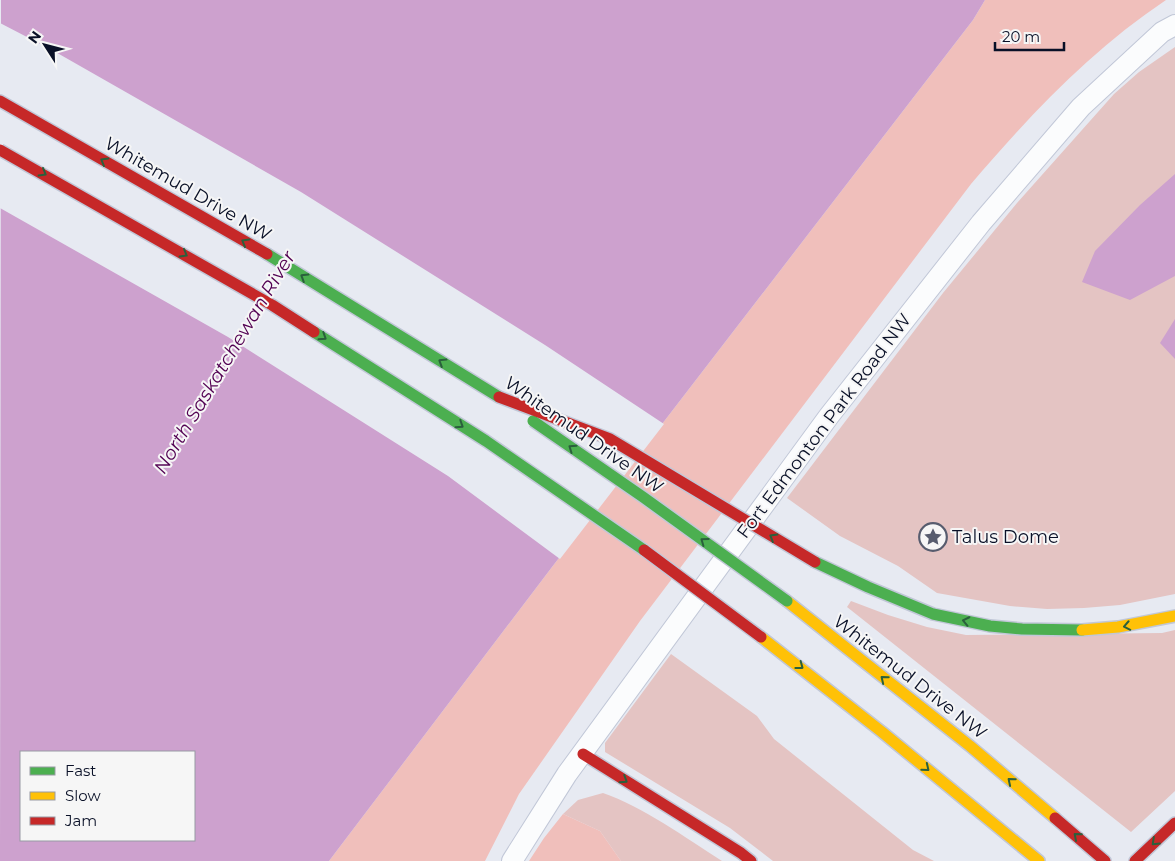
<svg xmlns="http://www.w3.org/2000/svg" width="1175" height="861" font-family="Montserrat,sans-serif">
  <rect width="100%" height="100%" fill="#e7eaf2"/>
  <!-- green -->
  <path fill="#e4c4c3" d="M1175,47V594L1120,605L1084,608L1047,609L1010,606L937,593L898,566L840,536L787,498L943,293L1017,203L1114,94L1139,72Z
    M851,601L888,615L927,627L966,635L1162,633L1175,630V791L1131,832L847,607Z
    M671,654L757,716L774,739L913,850L934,861H773L730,828L605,752V743Z
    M603,793C642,806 686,838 722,861H621L600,831L563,814L578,800Z"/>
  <!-- forest -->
  <path fill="#f0bfbb" d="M985,0H1166C1091,50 1029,116 971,184L640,621L519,794L485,861H329L552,567L973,20Z
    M563,814L600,831L621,861H529L544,838Z"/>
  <!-- water -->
  <path fill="#cda1ce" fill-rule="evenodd" d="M1,0H985L973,20L552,567L329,861H0ZM21,752H194V840H21Z
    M1175,174V276L1130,300L1082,282L1095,251L1140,205Z
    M1175,319V359L1160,343Z"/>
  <!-- pier -->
  <path fill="#e7eaf2" d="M0,23L52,50L301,192L545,345L664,424L560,559L448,476L228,337L0,208Z"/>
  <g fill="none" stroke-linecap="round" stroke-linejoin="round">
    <defs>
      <path id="street" d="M512,861L567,774L829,416L981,223L1081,107L1162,32L1175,25"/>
      <path id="fast" d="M267,254L499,397
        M815,562L868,587L933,614L990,626L1022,629L1082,630"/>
      <path id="slow" d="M787,601L970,746L1055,818
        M1082,630L1118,627L1175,616
        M761,637L882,732L1039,861"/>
      <path id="jam" d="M0,101L267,254
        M583,754L741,853L751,861
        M1055,818L1105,861
        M1135,861L1175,823"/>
    </defs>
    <!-- street casing -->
    <use href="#street" stroke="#c1c7d7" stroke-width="22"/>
    <!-- fast casing -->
    <use href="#fast" stroke="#c1c7d7" stroke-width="14"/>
    <!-- slow casing -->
    <use href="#slow" stroke="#c1c7d7" stroke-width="14"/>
    <!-- jam casing -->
    <use href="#jam" stroke="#c1c7d7" stroke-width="14"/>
    <!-- street -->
    <use href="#street" stroke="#fbfcfd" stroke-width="20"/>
    <!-- fast -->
    <use href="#fast" stroke="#4caf50" stroke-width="11"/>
    <!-- slow -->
    <use href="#slow" stroke="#ffc107" stroke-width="11"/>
    <!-- jam -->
    <use href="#jam" stroke="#c62828" stroke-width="11"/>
    <defs>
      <path id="fast-bridge" d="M314,332L486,441L644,550
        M533,421L643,497L787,601"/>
      <path id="jam-bridge" d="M0,150L272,305L314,332
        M499,397L610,439L815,562
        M644,550L761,637"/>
    </defs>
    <!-- fast-bridge casing -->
    <use href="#fast-bridge" stroke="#c1c7d7" stroke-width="14" stroke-linecap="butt"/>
    <!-- jam-bridge casing -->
    <use href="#jam-bridge" stroke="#c1c7d7" stroke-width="14" stroke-linecap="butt"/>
    <!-- fast-bridge -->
    <use href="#fast-bridge" stroke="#4caf50" stroke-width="11"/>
    <!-- jam-bridge -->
    <use href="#jam-bridge" stroke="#c62828" stroke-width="11"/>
  </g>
  <!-- one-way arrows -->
  <defs><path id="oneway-chevron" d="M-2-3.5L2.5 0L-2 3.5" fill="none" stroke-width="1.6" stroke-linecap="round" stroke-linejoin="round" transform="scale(1.25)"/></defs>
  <g stroke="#2a603c">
    <use href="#oneway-chevron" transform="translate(104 161) rotate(-150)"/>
    <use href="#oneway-chevron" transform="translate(43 173) rotate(30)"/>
    <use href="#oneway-chevron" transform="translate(245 242) rotate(-150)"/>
    <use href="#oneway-chevron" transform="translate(184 254) rotate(30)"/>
    <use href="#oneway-chevron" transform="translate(304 277) rotate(-148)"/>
    <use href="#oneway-chevron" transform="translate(323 337) rotate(33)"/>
    <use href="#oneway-chevron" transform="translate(442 362) rotate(-148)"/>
    <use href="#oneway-chevron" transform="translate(460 425) rotate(33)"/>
    <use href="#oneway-chevron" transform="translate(572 448) rotate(-145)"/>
    <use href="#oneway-chevron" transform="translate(773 537) rotate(-149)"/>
    <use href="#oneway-chevron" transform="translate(704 541) rotate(-144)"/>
    <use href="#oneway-chevron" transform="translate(966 621) rotate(-168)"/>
    <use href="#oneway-chevron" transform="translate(1127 626) rotate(169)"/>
    <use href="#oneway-chevron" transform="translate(800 666) rotate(37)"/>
    <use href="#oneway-chevron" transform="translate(884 679) rotate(-141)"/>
    <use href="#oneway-chevron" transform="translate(926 768) rotate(39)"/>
    <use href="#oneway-chevron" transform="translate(624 780) rotate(33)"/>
    <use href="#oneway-chevron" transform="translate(1011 781) rotate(-140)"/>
    <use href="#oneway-chevron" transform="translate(1077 836) rotate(-139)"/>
    <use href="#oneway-chevron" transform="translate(1155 842) rotate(137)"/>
  </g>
  <!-- icons -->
  <defs>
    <symbol id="sight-ring" viewBox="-11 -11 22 22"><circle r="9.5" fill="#f6f6f6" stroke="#575c6e" stroke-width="1.5"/><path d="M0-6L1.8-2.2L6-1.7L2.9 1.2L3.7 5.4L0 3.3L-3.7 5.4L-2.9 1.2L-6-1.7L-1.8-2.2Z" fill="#575c6e"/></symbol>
  </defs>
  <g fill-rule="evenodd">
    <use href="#sight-ring" x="917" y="521" width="32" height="32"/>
  </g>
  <g text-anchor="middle" stroke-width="4" stroke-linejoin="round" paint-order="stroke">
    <!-- street labels -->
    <g font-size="18" fill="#091027" stroke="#f6f6f6">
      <text transform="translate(188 189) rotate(30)" y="6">Whitemud Drive NW</text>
      <text transform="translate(824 426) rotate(-53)" y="6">Fort Edmonton Park Road NW</text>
      <text transform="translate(584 435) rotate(35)" y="6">Whitemud Drive NW</text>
      <text transform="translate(910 677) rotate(38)" y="6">Whitemud Drive NW</text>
    </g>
    <!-- poi labels -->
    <g font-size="18" fill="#091027" stroke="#f6f6f6" text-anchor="start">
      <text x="952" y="543">Talus Dome</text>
    </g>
    <!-- water labels -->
    <g font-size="19" font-style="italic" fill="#520052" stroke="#f6f6f6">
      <text transform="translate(224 362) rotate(-59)" y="7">North Saskatchewan River</text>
    </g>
  </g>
  <!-- legend -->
  <rect x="20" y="751" width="175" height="90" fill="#f6f6f6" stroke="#979aa3"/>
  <rect x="30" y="767" width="25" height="8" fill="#4caf50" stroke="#979aa3"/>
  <text x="65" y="776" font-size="15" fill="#091027">Fast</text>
  <rect x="30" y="792" width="25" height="8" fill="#ffc107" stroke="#979aa3"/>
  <text x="65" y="801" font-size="15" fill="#091027">Slow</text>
  <rect x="30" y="817" width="25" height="8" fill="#c62828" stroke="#979aa3"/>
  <text x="65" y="826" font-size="15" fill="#091027">Jam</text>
  <!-- north arrow -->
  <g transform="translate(45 45) rotate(306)" stroke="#f6f6f6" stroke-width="4" paint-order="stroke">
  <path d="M0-4L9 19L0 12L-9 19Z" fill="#091027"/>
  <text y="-8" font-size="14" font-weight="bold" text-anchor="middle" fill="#091027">N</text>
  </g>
  <!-- scale -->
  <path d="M995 42v8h69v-8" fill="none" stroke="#091027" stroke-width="2.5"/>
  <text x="1002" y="42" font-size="15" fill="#091027" stroke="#f6f6f6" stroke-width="4" paint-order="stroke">20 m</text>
</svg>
